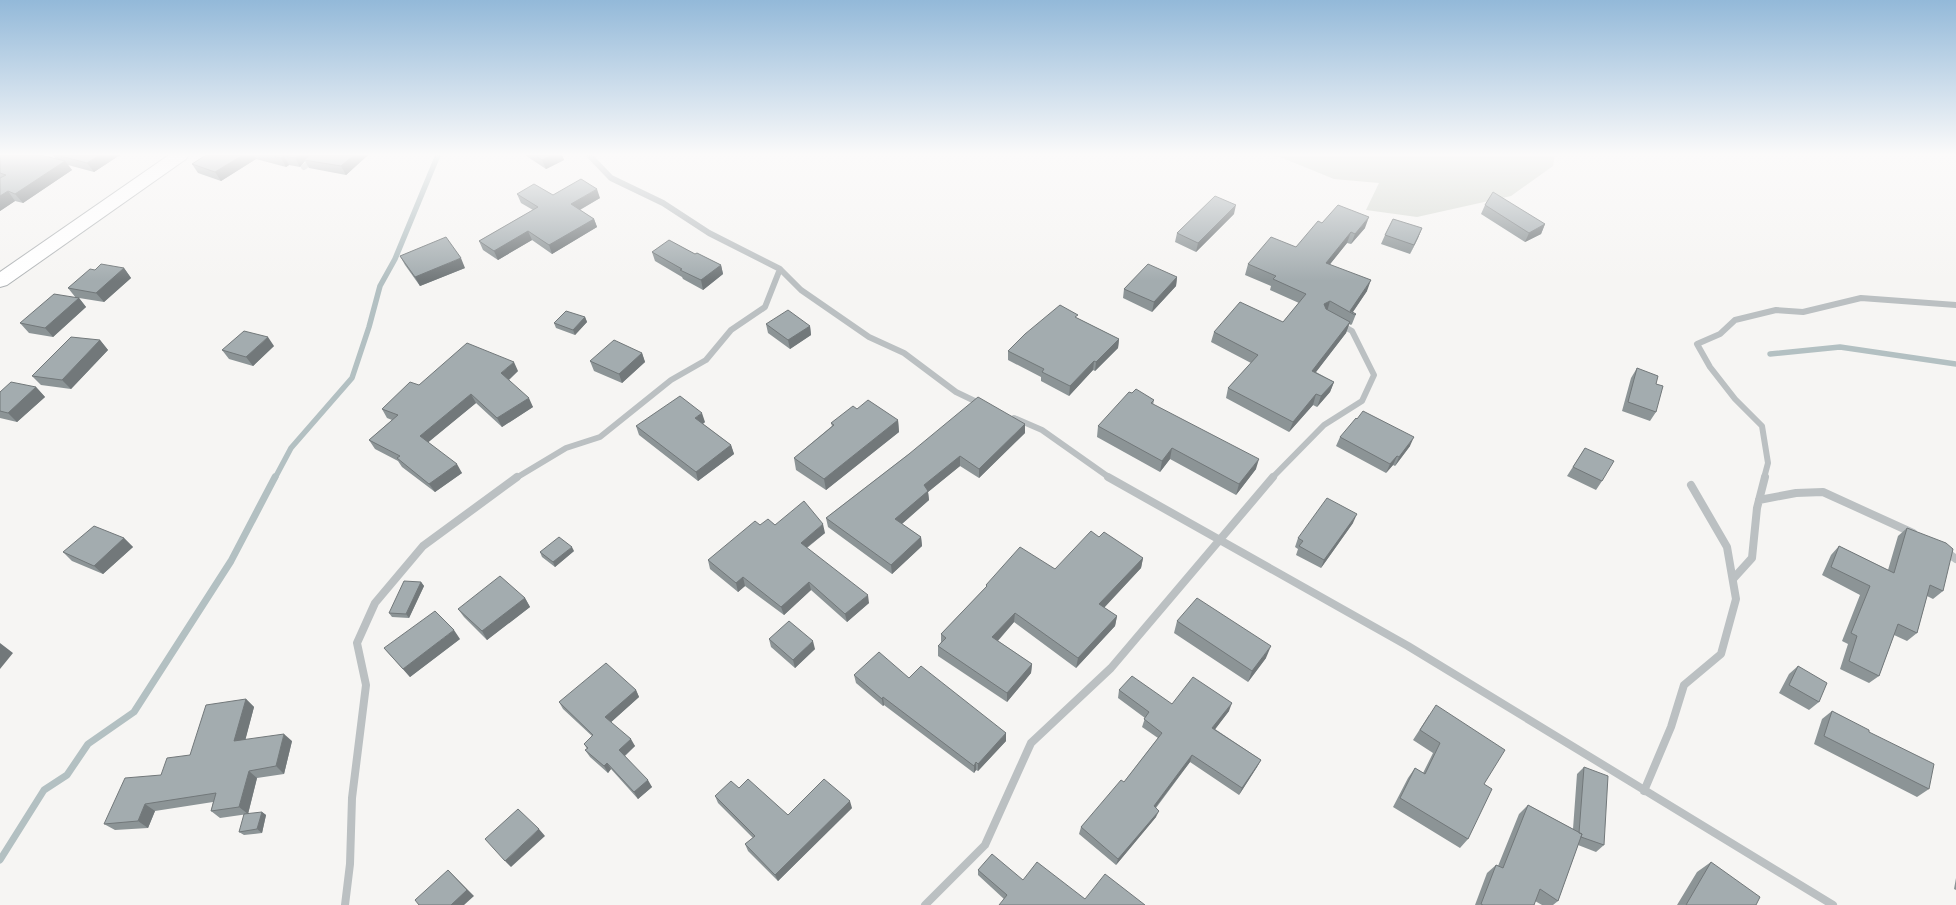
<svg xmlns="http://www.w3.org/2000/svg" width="1956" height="905" font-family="Commissioner,sans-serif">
  <rect width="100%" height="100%" fill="#f6f5f3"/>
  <!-- green -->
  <path fill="#d6dad3" d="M1258,155H1555L1553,166L1511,196L1417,217L1366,210L1379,183L1334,179L1280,157Z"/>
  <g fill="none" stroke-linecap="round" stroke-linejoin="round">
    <!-- stream-far1 -->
    <path stroke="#b3c0c2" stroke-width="5.5" d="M1770,354L1840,347L1956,364
      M275,478L291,448L352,378L369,327L380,286L395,259L438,155"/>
    <!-- stream -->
    <path stroke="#b3c0c2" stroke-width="7" d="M0,860L44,790L67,775L88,744L134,712L231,561L275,477"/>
    <defs>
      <path id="highway" d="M169,155H188L186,159L7,285L0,287V272Z"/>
    </defs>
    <!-- highway casing -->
    <use href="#highway" stroke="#afb3b5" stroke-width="2"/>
    <!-- minor-far1 -->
    <path stroke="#bbc0c2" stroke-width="6" d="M589,155L611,178L663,203L709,233L780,269L801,290L869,337L904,353L956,392L981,404
      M304,167L319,155
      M1014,418L1042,430L1110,478
      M516,478L566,448L600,437L671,380L706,360L731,330L765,307L780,269
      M1272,478L1324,425L1362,401L1374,375L1352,331L1340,324
      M1764,478L1768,463L1762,426L1735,399L1710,367L1697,344L1720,334L1735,320L1776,310L1803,312L1861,298L1956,305"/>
    <!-- minor -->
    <path stroke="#bbc0c2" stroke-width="8" d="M1108,477L1408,646L1833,905
      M1759,500L1796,493L1823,492L1913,533
      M1945,551L1956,559
      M1733,579L1752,558L1757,508L1765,477
      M1644,791L1671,727L1684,685L1721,654L1736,599L1727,547L1691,485
      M345,905L350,864L352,798L366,685L357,643L375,603L423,546L517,477
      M925,905L985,845L1031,743L1111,668L1273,477"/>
    <!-- highway -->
    <use href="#highway" fill="#fff" fill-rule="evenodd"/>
  </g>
  <!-- wall -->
  <path fill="#8c9496" d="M0,155L56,159L53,155H120L94,172L68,165L72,170L23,203L15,201L0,211Z
    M206,155H368L346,175L309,168L305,161L300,167L289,165L286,167L256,159L221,181L198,173L192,164Z
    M525,155H562L564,160L546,169Z
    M517,194L600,198L580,210L594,219L597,227L552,254L532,240L498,260L483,250L479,241L533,210L521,203Z
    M1485,205L1545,224L1541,234L1525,242L1481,214Z
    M1234,214L1196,252L1175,242L1177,233Z
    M1322,223L1365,228L1351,244L1347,243L1330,264L1367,291L1353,312L1356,314L1352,324L1351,325L1349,324L1346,333L1316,372L1334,382L1330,392L1317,407L1313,405L1289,432L1226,398L1228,388L1251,363L1211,342L1214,332L1283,322L1299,303L1270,290L1271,286L1245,275L1248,264L1296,247Z
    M1422,228L1418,238L1410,254L1381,244L1385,235Z
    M652,252L695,254L721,265L723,274L703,290L683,279L682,277L655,261Z
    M400,256L465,268L420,286L405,265Z
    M124,268L131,278L104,302L79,298L86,307L53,337L29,333L20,323L76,298L68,288L95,270Z
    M1177,277L1176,286L1152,312L1123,298L1124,289Z
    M585,317L587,322L575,335L556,328L554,323Z
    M1077,318L1119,339L1118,348L1095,371L1093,370L1069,396L1041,381V377L1008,360V351Z
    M766,324L810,326L811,335L790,349L768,333Z
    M100,340L108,350L71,389L41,385L32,376Z
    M274,346L253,366L229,359L222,350Z
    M642,353L645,362L622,383L594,371L590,361Z
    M1637,368L1656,384V412L1650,421L1622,411L1631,378Z
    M518,371L509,380L533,407L502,427L476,403L428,442L462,473L435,492L402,467L398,461L375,449L369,440L392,420L387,418L382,409L419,385Z
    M36,387L45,397L17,422L0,418V392Z
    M1132,393L1154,400L1153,405L1256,469L1236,495L1170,459L1160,472L1097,437L1098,426Z
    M857,409L898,420L899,432L826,490L796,470L794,458L832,426L831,423Z
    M705,422L703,424L731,445L734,454L698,481L639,435L636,426Z
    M1025,433L979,478L960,466L928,492L929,500L902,524L921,537L922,546L892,574L828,527L826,518L909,454Z
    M1340,437L1410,446L1395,466L1393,465L1386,473L1336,446Z
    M1585,448L1602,481L1596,490L1567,476Z
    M1353,523L1321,568L1296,555L1298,549L1295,547L1298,538Z
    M760,525H775L825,533L807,548L869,603L847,622L811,590L784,615L745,586L738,592L710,569L708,560Z
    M1907,528L1943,591L1933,599L1927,596L1917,633L1907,641L1894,635L1879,676L1869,683L1840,669L1848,644L1842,641L1860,595L1822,575L1831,555L1839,546L1888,570L1898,536Z
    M1099,537L1143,558L1141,568L1104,608L1117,616L1115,626L1076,668L1014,622L998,641L1032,664L1031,673L1007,702L938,656V646L941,642V634L986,587V585L1055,569Z
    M124,538L133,547L103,574L72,561L63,552Z
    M574,551L555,567L542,557L540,552Z
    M421,582L424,586L409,618L392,617L389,613Z
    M525,598L530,607L487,640L464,617L458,609Z
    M1177,621L1266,658L1248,682L1174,633Z
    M460,639L410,677L384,648Z
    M769,639L815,649L795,668L771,647Z
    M1798,666L1819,702L1809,710L1779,693L1789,674Z
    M854,675L909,678L1006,741L978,771L976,770L974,773L884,705L883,706L856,683Z
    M636,690L639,697L611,722L635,746L625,756L652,787L638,799L611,769L608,773L590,757L585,750L587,749L584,744L592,736L563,709L559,702Z
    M1119,690L1172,704L1229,711L1215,729L1261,760L1257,767L1239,795L1190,762L1156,808V817L1116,865L1079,834L1081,827L1124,782L1158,738L1142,727L1145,718L1118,698Z
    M246,699L254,707L245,740L292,741L284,774L257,778L248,814L220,818L211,811L213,802L155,811L148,828L115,830L104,824L161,775L190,755Z
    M1832,711L1869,732L1929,789L1917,797L1814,744L1822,719Z
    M1429,715L1484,784L1468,839L1460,848L1393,807L1408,778L1415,768L1423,773L1433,753L1413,740Z
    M1584,767L1604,845L1596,852L1578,845L1558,901L1553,905H1542L1535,901L1534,905H1475L1487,873L1496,865L1498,866L1519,814L1528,805L1573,829L1577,774Z
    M739,788L788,815L852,808L778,881L748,851L745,844L753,838L718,803L715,796Z
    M262,812L266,815L262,833L244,835L239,832Z
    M1711,862L1756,905H1677L1697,872Z
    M978,870L1023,880L1085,899H1004L978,875Z
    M1956,878V890L1954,889Z"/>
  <!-- shaded-wall -->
  <path fill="#72787a" d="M100,155H120L94,172L87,163Z
    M243,155H253L256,159L221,181L215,172Z
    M298,155H313L304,160L305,161L300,167L295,158Z
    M354,155H368L346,175L341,166Z
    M552,155H562L564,160L546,169L542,160Z
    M284,156L289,165L286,167L281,158Z
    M65,161L72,170L23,203L15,194Z
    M597,189L600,198L574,213L571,204Z
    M8,191L15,201L0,211V196Z
    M1236,205L1234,214L1196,252L1198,243Z
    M1369,217L1365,228L1351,244L1355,234Z
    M594,219L597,227L552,254L549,245Z
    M1545,224L1541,234L1525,242L1529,233Z
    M1422,228L1418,238L1410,254L1414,245Z
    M528,231L532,240L498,260L494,251Z
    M1351,232L1347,243L1323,273L1326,263Z
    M461,258L465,268L420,286L415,277Z
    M721,265L723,274L703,290L701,280Z
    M124,268L131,278L104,302L96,293Z
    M1177,277L1176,286L1152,312L1154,302Z
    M1371,280L1367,291L1352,313L1350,311Z
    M79,298L86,307L53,337L45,328Z
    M1330,301L1327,312L1324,304Z
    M585,317L587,322L575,335L573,330Z
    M1350,322L1346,333L1309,381L1312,371Z
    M810,326L811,335L790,349L788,340Z
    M268,337L274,346L253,366L246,357Z
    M1119,339L1118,348L1095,371L1096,362Z
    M100,340L108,350L71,389L62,380Z
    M642,353L645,362L622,383L619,374Z
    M1094,361L1093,370L1069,396L1070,386Z
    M514,362L518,371L506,382L501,373Z
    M1334,382L1330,392L1317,407L1321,396Z
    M36,387L45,397L17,422L8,413Z
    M471,394L476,403L425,445L420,436Z
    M1316,394L1313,405L1289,432L1293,422Z
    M529,398L533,407L502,427L497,418Z
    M702,413L705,422L698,427L695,418Z
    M898,420L899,432L826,490L824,479Z
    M1025,424V433L979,478V469Z
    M1414,437L1410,446L1395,466L1399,457Z
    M731,445L734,454L698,481L696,472Z
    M1172,448L1170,459L1160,472L1162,461Z
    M960,456V466L928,492L929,500L896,529L895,519L924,485Z
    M1397,456L1393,465L1386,473L1390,464Z
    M1259,459L1256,469L1236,495L1239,484Z
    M457,464L462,473L435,492L429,484Z
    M1357,514L1353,523L1321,568L1324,560Z
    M823,524L825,533L802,551L801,543Z
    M921,537L922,546L892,574L891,565Z
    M124,538L133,547L103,574L94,566Z
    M572,547L574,551L555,567L553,562Z
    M1143,558L1141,568L1098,614L1099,604Z
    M743,577L745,586L738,592L736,583Z
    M421,582L424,586L409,618L406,614Z
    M809,582L811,590L784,615L781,607Z
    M868,595L869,603L847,622L845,614Z
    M525,598L530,607L487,640L482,631Z
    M1015,613L1014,622L992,647V637Z
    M1117,616L1115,626L1076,668L1078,658Z
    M454,630L460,639L410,677L403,669Z
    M813,641L815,649L795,668L793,660Z
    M0,643L13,653L0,669Z
    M1271,646L1266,658L1248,682L1252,671Z
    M1032,664L1031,673L1007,702V693Z
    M636,690L639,697L609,724L605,717Z
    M883,697L884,705L883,706L882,699Z
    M246,699L254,707L243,749L234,741Z
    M1232,703L1229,711L1210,736L1212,728Z
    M1006,733V741L978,771V764Z
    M284,734L292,741L284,774L276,766Z
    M631,739L635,746L623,757L619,750Z
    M1192,755L1190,762L1151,813L1154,806Z
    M1261,760L1257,767L1239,795L1242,788Z
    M976,762V770L974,773V766Z
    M607,763L611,769L608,773L604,766Z
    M249,771L257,778L248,814L239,807Z
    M648,780L652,787L638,799L634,792Z
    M850,801L852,808L778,881L775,875Z
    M145,804L155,811L148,828L138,821Z
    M1159,811L1156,817L1116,865L1118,859Z
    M262,812L266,815L262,833L257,829Z
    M539,829L545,836L511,867L505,861Z
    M448,870L474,896L464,905H451Z"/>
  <!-- building -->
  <path fill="#a3acaf" stroke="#72787a" d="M0,155H41L65,161L15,194L8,191L0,196V178L6,175L0,173Z
    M57,155H100L87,163Z
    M206,155H243L215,172L192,164Z
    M269,155H298L295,158L284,156L281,158Z
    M310,155H354L341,166L304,160Z
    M535,155H552L542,160Z
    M581,179L597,189L571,204L594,219L549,245L528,231L494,251L479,241L538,207L517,194L534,184L553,195Z
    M1493,192L1545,224L1529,233L1485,205Z
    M1215,196L1236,205L1198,243L1177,233Z
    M1338,205L1369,217L1355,234L1351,232L1326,263L1371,280L1350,311L1356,314L1355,315L1330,301L1324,304L1326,309L1350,322L1312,371L1334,382L1321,396L1316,394L1293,422L1228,388L1258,355L1214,332L1240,302L1283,322L1306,294L1273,279L1276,276L1248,264L1271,237L1296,247L1318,221L1322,223Z
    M1393,219L1422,228L1414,245L1385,235Z
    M446,237L461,258L415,277L400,256Z
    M669,240L695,254L697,253L721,265L701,280L680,270L682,269L652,252Z
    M101,264L124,268L96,293L68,288L90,269L95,270Z
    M1148,264L1177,277L1154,302L1124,289Z
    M54,294L79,298L45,328L20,323Z
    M1060,305L1078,315L1075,317L1119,339L1096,362L1094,361L1070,386L1042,372L1044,369L1008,351L1025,334Z
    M788,310L810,326L788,340L766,324Z
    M566,311L585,317L573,330L554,323Z
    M244,331L268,337L246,357L222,350Z
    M71,337L100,340L62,380L32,376Z
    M614,340L642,353L619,374L590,361Z
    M467,343L514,362L501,373L529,398L497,418L471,394L420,436L457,464L429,484L397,458L400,456L369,440L398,415L382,409L410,382L419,385Z
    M1637,368L1658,376L1656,384L1663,386L1656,412L1628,402Z
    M11,382L36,387L8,413L0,411V392Z
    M1136,389L1154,400L1151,403L1259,459L1239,484L1172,448L1162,461L1098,426L1129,392L1132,393Z
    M680,396L702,413L695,418L731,445L696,472L636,426Z
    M978,397L1025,424L979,469L960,456L924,485L928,491L895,519L921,537L891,565L826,518L909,454Z
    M868,400L898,420L824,479L794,458L834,425L831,423L853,406L857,409Z
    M1363,411L1414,437L1399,457L1397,456L1390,464L1340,437L1356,418L1357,419Z
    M1585,448L1614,461L1602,481L1573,467Z
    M1327,498L1357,514L1324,560L1299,546L1303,541L1298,538Z
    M804,501L823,524L801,543L868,595L845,614L809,582L781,607L743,577L736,583L708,560L755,521L760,525L768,519L775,525Z
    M94,526L124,538L94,566L63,552Z
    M1907,528L1946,543L1953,549L1943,591L1930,585L1917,633L1898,624L1879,676L1849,661L1857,636L1851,633L1870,586L1831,567L1839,546L1894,573Z
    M1091,531L1099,537L1104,532L1143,558L1099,604L1117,616L1078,658L1015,613L992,637L1032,664L1007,693L938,646L946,638L941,634L987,586L986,585L1020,547L1055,569Z
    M559,537L572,547L553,562L540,552Z
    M500,576L525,598L482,631L458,609Z
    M404,581L421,582L406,614L389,613Z
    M1197,598L1271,646L1252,671L1177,621Z
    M435,611L454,630L403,669L384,648Z
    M789,621L813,641L793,660L769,639Z
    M879,652L909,678L921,666L1006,733L978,764L976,762L974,766L883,697L882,699L854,675Z
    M606,663L636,690L605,717L631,739L619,750L648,780L634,792L607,763L604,766L585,750L588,748L584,744L593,735L559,702Z
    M1798,666L1827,683L1819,702L1789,685Z
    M1132,676L1172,704L1193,677L1232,703L1212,728L1261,760L1242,788L1192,755L1154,806L1159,811L1118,859L1081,827L1121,780L1124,782L1162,733L1144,719L1149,712L1119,690Z
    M246,699L234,741L284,734L276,766L249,771L239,807L211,811L216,793L145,804L138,821L104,824L125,778L161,775L167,758L190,755L206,705Z
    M1436,705L1505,750L1484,784L1492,789L1468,839L1400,798L1415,768L1425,774L1440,743L1420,730Z
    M1832,711L1869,730V732L1934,764L1929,789L1824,736Z
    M1584,767L1608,776L1604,845L1581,837L1582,834L1579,833Z
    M748,779L788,815L824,779L850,801L775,875L745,844L755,836L715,796L731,781L739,788Z
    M1528,805L1582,834L1558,901L1540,889L1534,905H1483L1481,904L1496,865L1503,868Z
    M518,809L539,829L505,861L485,839Z
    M262,812L257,829L239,832L244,814Z
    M992,854L1023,880L1037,862L1085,899L1105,874L1145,905H999L1007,895L978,870Z
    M1711,862L1760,897L1756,905H1686Z
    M448,870L467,890L451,905H419L415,900Z"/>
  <!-- sky -->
  <linearGradient id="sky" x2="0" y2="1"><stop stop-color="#93b9d9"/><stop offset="0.55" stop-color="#fbfafa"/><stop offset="1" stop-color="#fbfafa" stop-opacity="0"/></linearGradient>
  <rect width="1956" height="281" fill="url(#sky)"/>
</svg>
